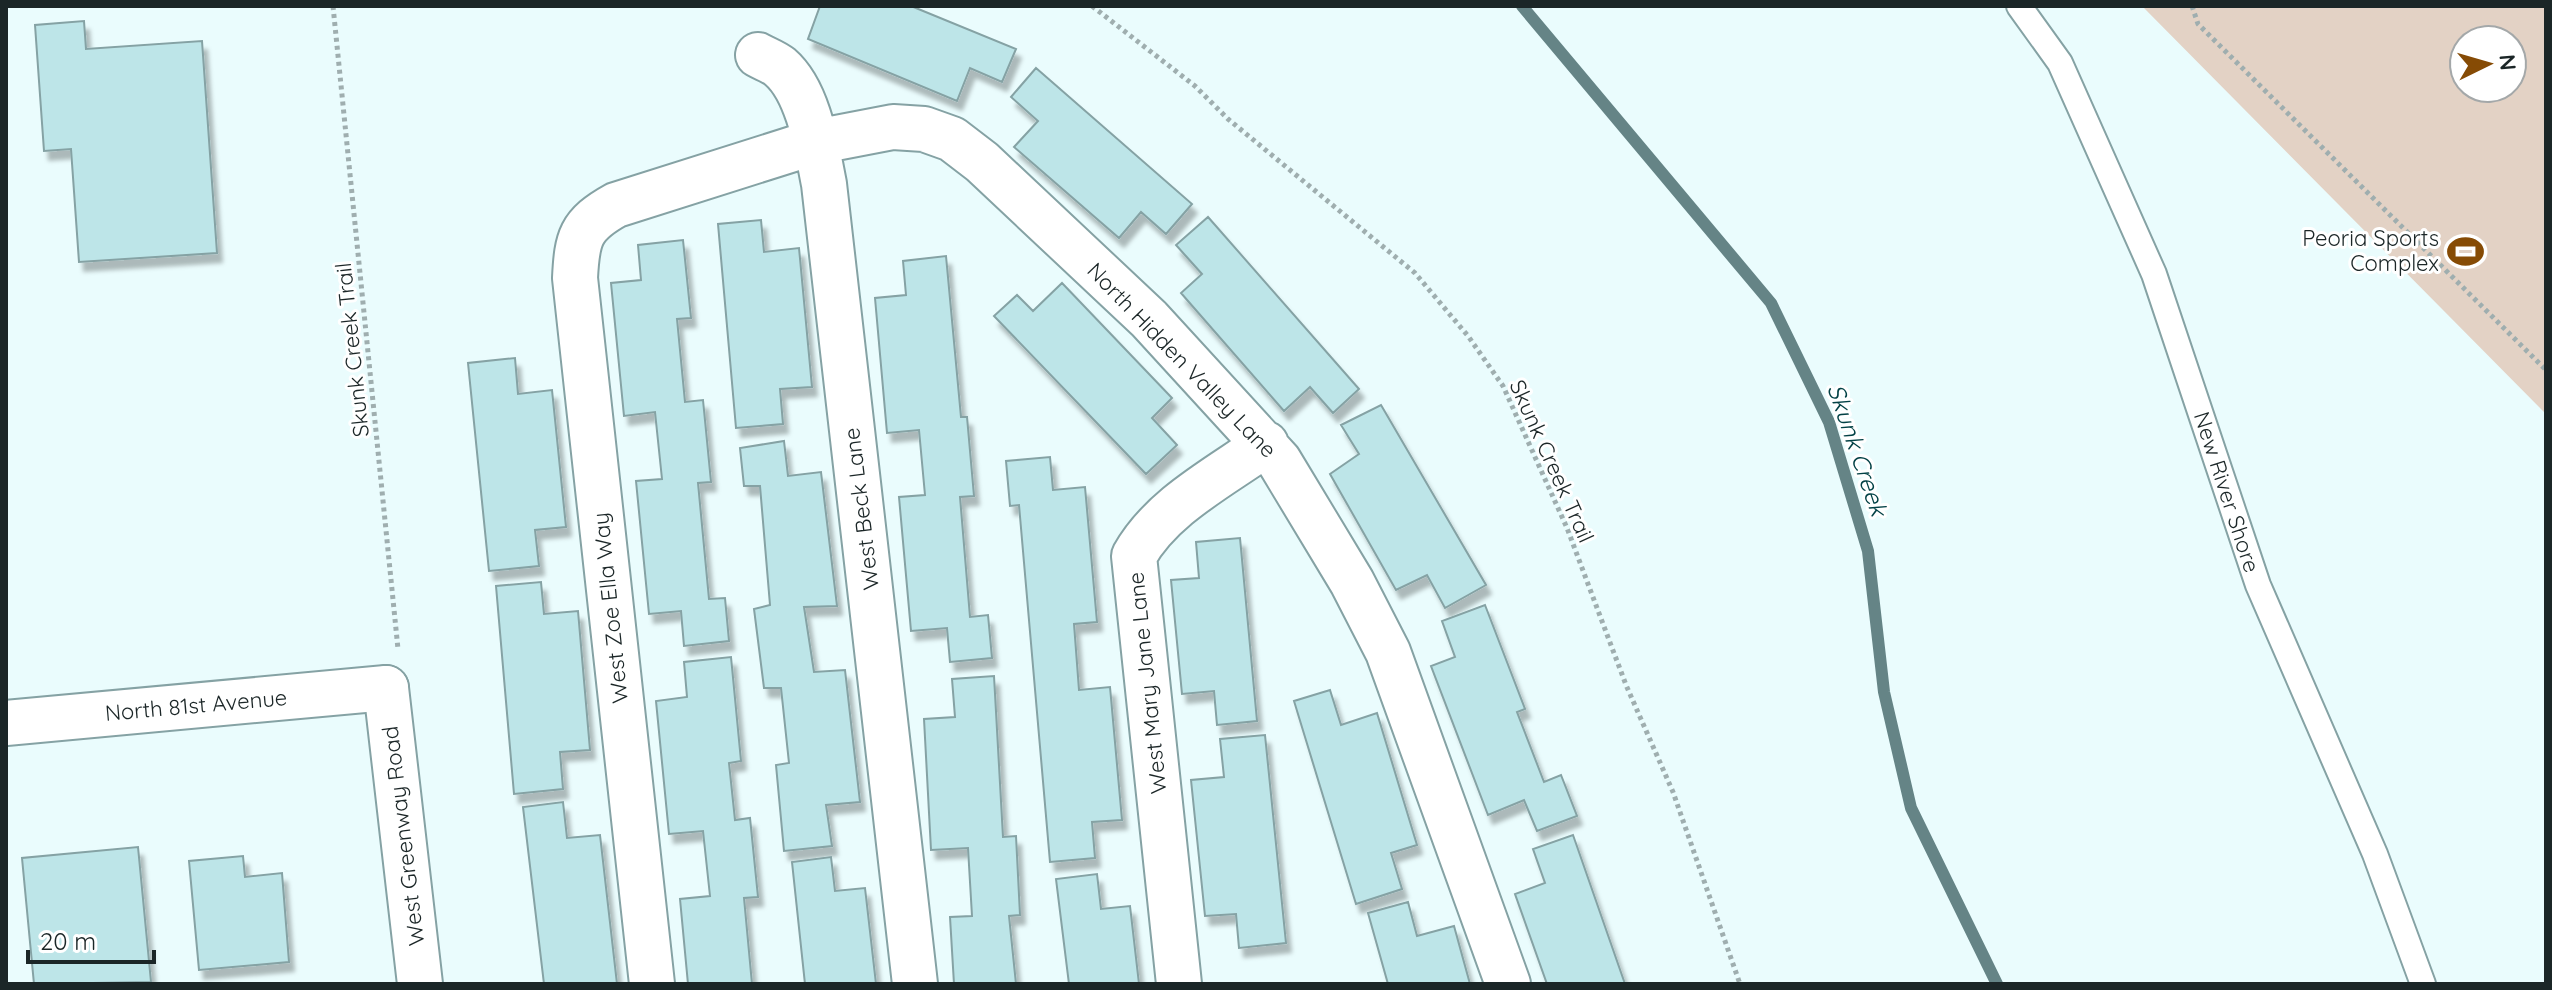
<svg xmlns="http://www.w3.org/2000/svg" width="2552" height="990" font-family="Quicksand,sans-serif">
  <defs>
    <filter id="shadow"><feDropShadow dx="5" dy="9" stdDeviation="2" flood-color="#0004"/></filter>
  </defs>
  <rect width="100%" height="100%" fill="#eafcfd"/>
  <!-- green -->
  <path fill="#e3d2c5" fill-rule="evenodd" d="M2142,6H2546V414ZM2464,40H2512V88H2464Z"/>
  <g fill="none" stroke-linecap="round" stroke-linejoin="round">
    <!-- stream -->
    <path stroke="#658486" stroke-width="12" d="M1522,6L1771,303L1829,422L1868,551L1884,692L1911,808L1997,984"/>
  </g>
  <!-- building -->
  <path fill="#bde5e8" stroke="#85a2a4" stroke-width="2" filter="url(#shadow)" d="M911,6L1016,49L1002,82L970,68L957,101L808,39L820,6Z
    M84,21L86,49L202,41L217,253L79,262L71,149L44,151L35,25Z
    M1036,68L1192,204L1166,234L1141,212L1119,238L1014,147L1038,121L1011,97Z
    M1208,217L1359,389L1333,413L1310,387L1284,411L1181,293L1202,274L1176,245Z
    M761,220L764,252L799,248L812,387L780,389L783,424L736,428L718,224Z
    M683,240L691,318L677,319L685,402L703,400L711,482L698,483L709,599L725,598L729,641L684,646L681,611L649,614L636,481L662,479L655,412L624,416L611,283L641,280L638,245Z
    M946,256L961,417H967L974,496L960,497L970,617L988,615L992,658L950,662L947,628L911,631L899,497L925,495L919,430L887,433L875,298L906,295L903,261Z
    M1062,283L1172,398L1152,418L1177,445L1146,474L994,316L1017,295L1033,311Z
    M515,358L518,394L552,390L566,527L535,530L539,566L489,571L468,363Z
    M1381,405L1486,585L1445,608L1427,575L1396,590L1330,474L1359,454L1341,425Z
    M784,441L788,476L821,472L837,606L804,607L814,672L845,670L860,802L826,805L832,846L784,851L776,765L789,763L781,688H764L754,609L770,605L760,486H744L740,448Z
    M1050,457L1053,490L1085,487L1097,622L1074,624L1079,690L1110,687L1122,820L1092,822L1095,858L1050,862L1019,505L1010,506L1006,461Z
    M1240,538L1257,721L1217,725L1214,691L1182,694L1171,580L1199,578L1196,542Z
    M541,582L544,614L578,611L590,750L560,752L563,789L514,794L496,586Z
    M1485,605L1525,709L1517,712L1544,782L1561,775L1577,816L1537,831L1524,800L1488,815L1431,666L1455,657L1442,621Z
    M731,657L741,761L729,763L735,820L750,818L758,897L744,898L752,984H688L680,899L710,896L703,831L669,834L656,701L687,697L684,662Z
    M994,676L1003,837L1016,836L1020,915L1009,916L1016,984H954L950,917L972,916L968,848L931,850L924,719L955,717L952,679Z
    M1330,690L1341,725L1377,713L1417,845L1391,853L1402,889L1356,904L1294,701Z
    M1265,735L1286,943L1239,948L1236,914L1205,916L1191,780L1224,777L1220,739Z
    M563,802L567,838L600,835L617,984H544L523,807Z
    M1573,835L1625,984H1547L1515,894L1545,883L1533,849Z
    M138,847L151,982L34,984L22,858Z
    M243,856L245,877L282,873L289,962L199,970L189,861Z
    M831,857L835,891L865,888L876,984H805L792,862Z
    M1097,874L1101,909L1130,906L1139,984H1069L1056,879Z
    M1408,902L1417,936L1454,926L1470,984H1388L1368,913Z"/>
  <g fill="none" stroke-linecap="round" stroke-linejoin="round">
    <defs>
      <path id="lane" d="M2019,6L2060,63L2154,274L2258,585L2375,854L2423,984"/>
      <path id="street" d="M758,55C765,59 774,62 780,67C809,92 817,149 824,184L915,984
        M6,723L386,688
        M652,984L575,278C577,238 580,225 616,205L815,142L893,127L924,129L952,139L982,162L1149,319L1279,461L1352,582L1388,652L1508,984
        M1179,984L1134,556C1162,506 1220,477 1266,444"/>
      <path id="secondary" d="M386,688L420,984"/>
    </defs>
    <!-- lane casing -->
    <use href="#lane" stroke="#85a2a4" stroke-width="28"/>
    <!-- street casing -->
    <use href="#street" stroke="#85a2a4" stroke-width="48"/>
    <!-- secondary casing -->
    <use href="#secondary" stroke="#85a2a4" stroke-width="48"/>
    <!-- path -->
    <path stroke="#9faeaf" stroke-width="5" stroke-dasharray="4 4" stroke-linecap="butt" d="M333,6L398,649
      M1092,6L1195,86L1228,119L1415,273L1468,336L1503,386L1567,528L1626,685L1673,792L1740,984
      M2192,6L2198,24L2546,370"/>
    <!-- lane -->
    <use href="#lane" stroke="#fff" stroke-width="24"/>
    <!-- street -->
    <use href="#street" stroke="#fff" stroke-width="44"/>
    <!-- secondary -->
    <use href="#secondary" stroke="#fff" stroke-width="44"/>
  </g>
  <!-- icons -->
  <defs>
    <symbol id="stadium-bare" viewBox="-9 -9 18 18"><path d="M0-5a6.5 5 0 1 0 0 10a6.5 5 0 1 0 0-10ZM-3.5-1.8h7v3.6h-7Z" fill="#864b05" stroke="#fff" stroke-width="2.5" paint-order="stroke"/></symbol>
  </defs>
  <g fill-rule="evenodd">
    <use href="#stadium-bare" x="2440" y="226" width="51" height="51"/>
  </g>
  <g text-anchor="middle" stroke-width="6" stroke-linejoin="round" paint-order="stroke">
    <!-- poi labels -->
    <g font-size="22" fill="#1b2627" stroke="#fff" text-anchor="end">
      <text x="2439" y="246">Peoria Sports<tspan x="2439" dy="25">Complex</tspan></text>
    </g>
    <!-- street labels -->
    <g font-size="22" fill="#1b2627" stroke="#fff">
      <text transform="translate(352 350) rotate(-96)" y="8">Skunk Creek Trail</text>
      <text transform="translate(1182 360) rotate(46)" y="8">North Hidden Valley Lane</text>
      <text transform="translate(1552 461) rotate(66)" y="8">Skunk Creek Trail</text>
      <text transform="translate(2227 492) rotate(72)" y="8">New River Shore</text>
      <text transform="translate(861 509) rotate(-97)" y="8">West Beck Lane</text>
      <text transform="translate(610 608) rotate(-96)" y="8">West Zoe Ella Way</text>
      <text transform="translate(1147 683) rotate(-96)" y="8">West Mary Jane Lane</text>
      <text transform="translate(196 705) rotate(-5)" y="8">North 81st Avenue</text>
      <text transform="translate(403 836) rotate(-97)" y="8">West Greenway Road</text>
    </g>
    <!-- water labels -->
    <g font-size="24" font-style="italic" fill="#024145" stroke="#fff">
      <text transform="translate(1857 450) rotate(71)" y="8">Skunk Creek</text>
    </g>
  </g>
  <!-- border -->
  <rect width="2552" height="990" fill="none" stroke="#1b2627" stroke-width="16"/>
  <!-- north arrow -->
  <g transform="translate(2488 64) rotate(85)"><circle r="38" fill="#ffffff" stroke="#a4a8a9" stroke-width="2"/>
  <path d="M0-6L14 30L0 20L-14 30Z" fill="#864b05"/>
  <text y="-12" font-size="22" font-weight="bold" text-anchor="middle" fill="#1b2627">N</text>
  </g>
  <!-- scale -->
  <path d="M28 950v12h126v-12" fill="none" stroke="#1b2627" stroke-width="4"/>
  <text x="40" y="950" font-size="24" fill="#1b2627" stroke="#ffffff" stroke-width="6" paint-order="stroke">20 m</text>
</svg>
